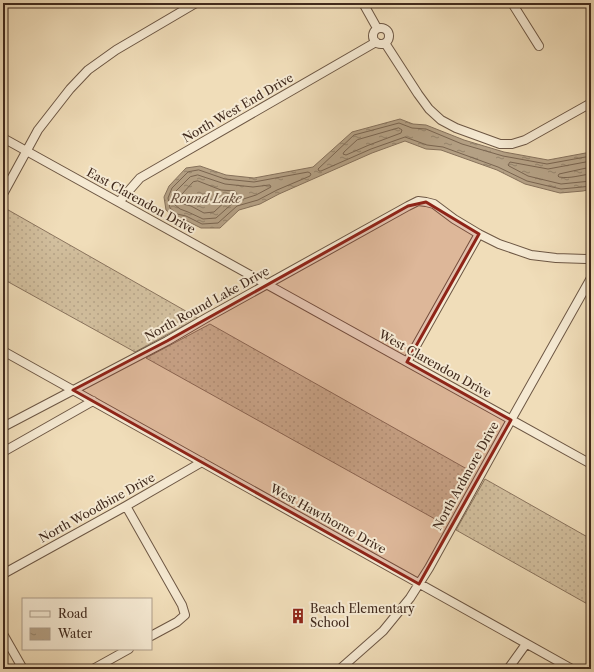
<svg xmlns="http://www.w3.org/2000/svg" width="594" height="672" font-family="'Libre Caslon Text',serif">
  <defs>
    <pattern id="grass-dots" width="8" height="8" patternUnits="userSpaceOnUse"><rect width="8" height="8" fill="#d2bf9e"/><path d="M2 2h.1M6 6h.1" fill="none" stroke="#b6a488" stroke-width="1.8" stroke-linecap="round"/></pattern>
    <pattern id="water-ripples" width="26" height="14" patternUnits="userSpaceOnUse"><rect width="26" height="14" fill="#b4a084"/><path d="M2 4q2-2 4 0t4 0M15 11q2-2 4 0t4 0" fill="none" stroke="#94836b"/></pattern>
  </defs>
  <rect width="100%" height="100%" fill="#f0ddb9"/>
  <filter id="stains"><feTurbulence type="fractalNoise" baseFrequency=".005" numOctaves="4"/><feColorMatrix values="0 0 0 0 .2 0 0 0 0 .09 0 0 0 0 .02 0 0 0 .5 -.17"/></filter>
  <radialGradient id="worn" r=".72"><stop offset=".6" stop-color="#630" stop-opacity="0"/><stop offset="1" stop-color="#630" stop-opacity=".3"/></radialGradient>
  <!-- grass -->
  <path fill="url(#grass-dots)" stroke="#8a745e" d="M3,207L198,318L135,352L3,279Z
    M210,324L474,473L444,524L146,358Z
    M485,479L591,539V606L456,530Z"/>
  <!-- water -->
  <path fill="url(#water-ripples)" stroke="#86715b" d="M400,119L413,124L426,125L464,140L504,152L548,160L591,152V189L583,191L560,193L525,184L497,170L441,150L426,149L405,141L372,153L279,194L260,204L239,210L220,228H201L185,220L175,217L166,210L164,197L169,186L186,168L200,166L226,175L254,178L313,167L352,132Z"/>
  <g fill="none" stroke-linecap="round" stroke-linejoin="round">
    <!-- shore -->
    <path stroke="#7a6550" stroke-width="1" d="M399,128L402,130L401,133L369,145L346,155L343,154L344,152L357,140Z
      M591,156L547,164L503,156L462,144L426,129L412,128L399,123L354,135L318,169L319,171H321L371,149L405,137L427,145L443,147L498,167L527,181L561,189L582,187L591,186
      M591,161L548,169L510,162L508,165L509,166L528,176L561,184L591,181
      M591,167L559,174L558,176L559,177C570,179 580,175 591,174
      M199,170L225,179L254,182L308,172L310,173L311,174L310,176L277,190L258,200L237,206L218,223L202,224L186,216L177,214L170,208L168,198L172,188L188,172Z
      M198,175L225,184L253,187L269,185H270L271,187L256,195L234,202L216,218L203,219L188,212L180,209L175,205L173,198L176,191L190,177Z
      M198,181L221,190L235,191L237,194L229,198L214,212L204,213L191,206L183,204L180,202V199L182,194L193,182Z"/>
    <defs>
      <path id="street" d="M363,3L377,28
        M512,3L539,46
        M373 36a8 8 0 1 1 16 0a8 8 0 1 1-16 0Z
        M385,43L418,94L429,109L441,120L456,128L500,144H512L525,140L591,103
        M3,138L591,464
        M3,194L38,130L70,89L88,70L116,50L196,3
        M119,202L140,178L376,42
        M3,351L572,669
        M407,362L479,234
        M3,427L167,341L208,317L408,206L418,201L426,202L434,204L454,219L479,234L499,244L531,255L556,258L586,259L591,258
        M3,452L93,401
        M126,506L182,605L185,615L177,622L151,636
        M3,574L126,506L202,462
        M3,634L23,669
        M93,669L129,649
        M340,669L383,631L410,598L429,568L511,420L591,278
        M508,669L526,644"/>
    </defs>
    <!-- street casing -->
    <use href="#street" stroke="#6d5744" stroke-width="10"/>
    <!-- street -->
    <use href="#street" stroke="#f5e9d2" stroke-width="8"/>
  </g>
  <!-- marked area -->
  <path fill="#8f2418" fill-opacity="0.2" stroke="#8f2418" stroke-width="3" stroke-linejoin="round" d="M426,202L479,234L407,362L511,420L419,584L73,390L167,341L408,206Z"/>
  <!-- icons -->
  <defs>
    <symbol id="building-bare" viewBox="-9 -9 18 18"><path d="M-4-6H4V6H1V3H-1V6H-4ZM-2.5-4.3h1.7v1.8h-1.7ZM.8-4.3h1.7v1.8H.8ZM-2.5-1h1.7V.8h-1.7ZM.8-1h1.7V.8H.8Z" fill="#8f2418" stroke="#f5e9d2" stroke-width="2.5" paint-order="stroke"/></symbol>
  </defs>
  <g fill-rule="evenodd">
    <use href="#building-bare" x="287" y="605" width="22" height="22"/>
  </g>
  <g text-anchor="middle" stroke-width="4" stroke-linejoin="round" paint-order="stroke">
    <!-- street labels -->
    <g font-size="12" fill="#412a1d" stroke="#f5e9d2">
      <text transform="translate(238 108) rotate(-30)" y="4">North West End Drive</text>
      <text transform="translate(141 201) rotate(29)" y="4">East Clarendon Drive</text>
      <text transform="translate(207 304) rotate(-29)" y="4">North Round Lake Drive</text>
      <text transform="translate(435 364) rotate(29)" y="4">West Clarendon Drive</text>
      <text transform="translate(466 476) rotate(-61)" y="4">North Ardmore Drive</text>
      <text transform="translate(97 508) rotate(-29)" y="4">North Woodbine Drive</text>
      <text transform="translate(328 519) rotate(29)" y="4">West Hawthorne Drive</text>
    </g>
    <!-- poi labels -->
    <g font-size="12" fill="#412a1d" stroke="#f5e9d2" text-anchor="start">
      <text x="310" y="613">Beach Elementary<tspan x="310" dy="14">School</tspan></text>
    </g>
    <!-- water labels -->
    <g font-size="13" font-style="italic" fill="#644d3c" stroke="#f5e9d2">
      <text x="206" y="203">Round Lake</text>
    </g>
  </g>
  <!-- margin -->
  <rect width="594" height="672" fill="none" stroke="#f0ddb9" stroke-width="16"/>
  <rect x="4" y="4" width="586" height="664" fill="none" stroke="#412a1d" stroke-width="2"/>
  <rect x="8" y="8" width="578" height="656" fill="none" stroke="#412a1d"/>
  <!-- legend -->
  <rect x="22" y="598" width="130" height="52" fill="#f5e9d2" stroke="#ad9d8a"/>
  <rect x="30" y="611" width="20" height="6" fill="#f5e9d2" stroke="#ad9d8a"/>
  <text x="58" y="618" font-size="12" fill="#412a1d">Road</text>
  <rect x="30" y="628" width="20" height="12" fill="url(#water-ripples)" stroke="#ad9d8a"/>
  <text x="58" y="638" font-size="12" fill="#412a1d">Water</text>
  <rect width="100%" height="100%" filter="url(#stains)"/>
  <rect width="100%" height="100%" fill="url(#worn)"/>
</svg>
